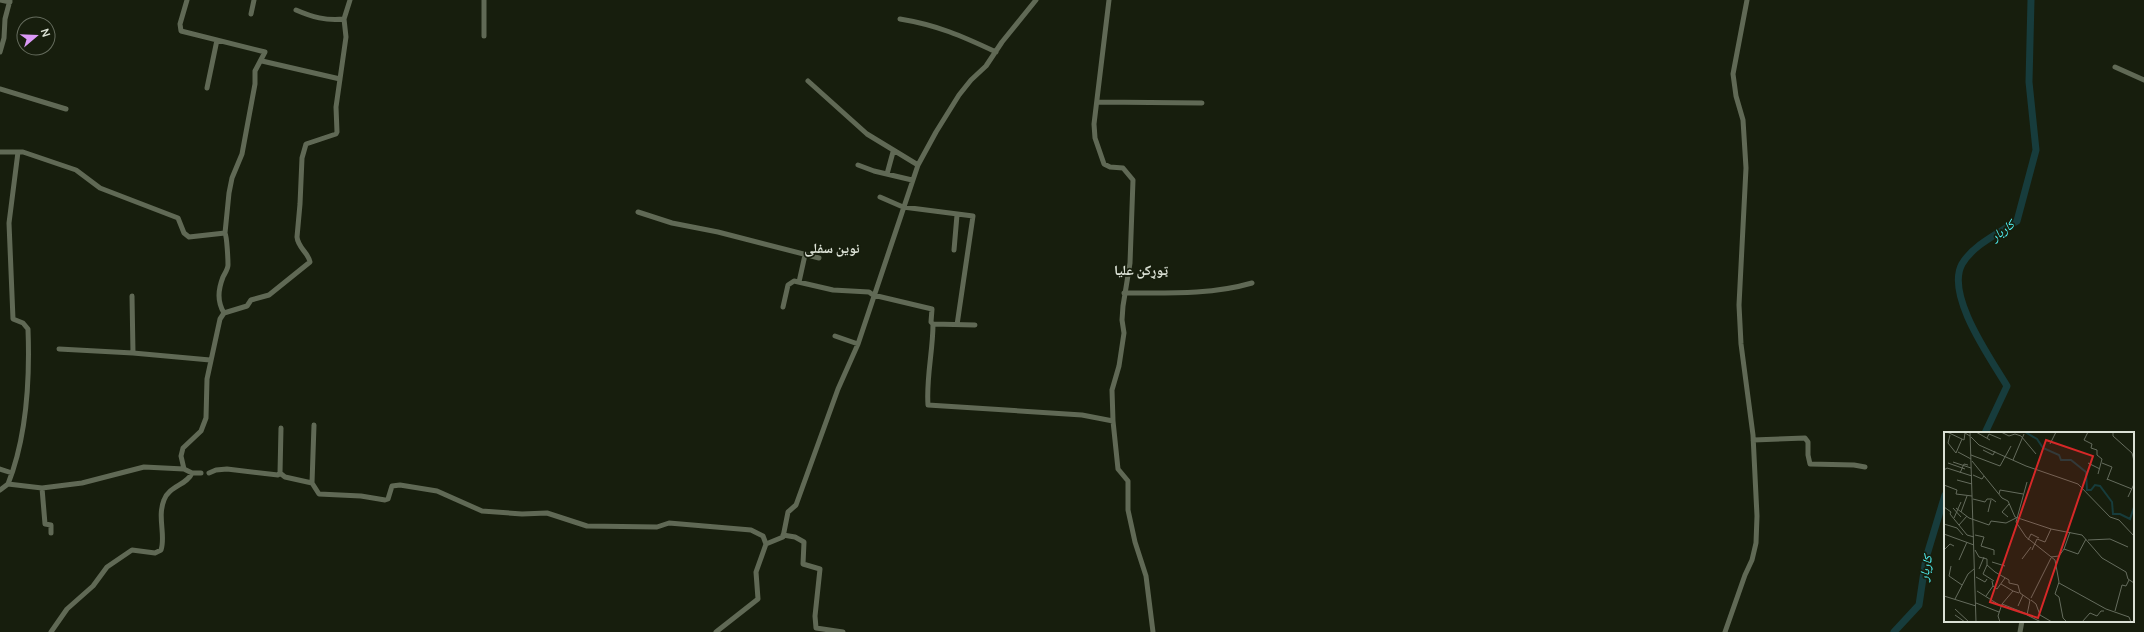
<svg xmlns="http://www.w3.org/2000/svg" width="2144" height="632" font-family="Manrope,'Noto Naskh Arabic',sans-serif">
  <rect width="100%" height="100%" fill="#171e0d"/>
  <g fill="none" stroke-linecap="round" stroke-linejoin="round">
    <!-- river -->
    <path stroke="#173c3c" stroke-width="7" d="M1985,433L2007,386C1991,359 1945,295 1962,264C1973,245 1999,233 2017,221L2036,150L2029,82L2031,0
      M1894,632L1919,605L1926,558L1945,495"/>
    <!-- minor -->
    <path stroke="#606955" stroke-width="5" d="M0,0L10,2
      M187,0L180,24L181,31L265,52L255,71V84L242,154L232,178L229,193L225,233
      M484,0V36
      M1109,0L1094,124L1095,138L1104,164L1110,167L1123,168L1133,180L1130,263L1123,306L1122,320L1124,333L1119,366L1112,390L1113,421L1118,469L1128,481V510L1135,542L1146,576L1153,632
      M296,10C312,17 326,21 344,19
      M251,14L254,0
      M900,19C937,25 962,36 996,52
      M0,52L4,38L5,19L10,0
      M262,61L340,79
      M2115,67L2144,80
      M808,81L867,134L918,165
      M207,88L217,40
      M0,89L66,109
      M1098,102L1202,103
      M0,152H23L76,170L100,188L178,218L184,233L189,237L225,233C227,237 228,260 228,265C228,269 225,273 223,277C218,290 217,301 224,313
      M858,165L874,171L912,180
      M887,174L893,152
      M880,197L903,207L973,216L957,325
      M638,212L672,223L718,232L819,258
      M954,250L957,215
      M799,282L805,255
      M1124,293C1166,293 1211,295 1252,283
      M132,296L133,353
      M783,307L788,285L794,281L833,290L869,292L873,295L932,309L931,322L933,324C933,351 926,378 928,405L1082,415L1113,421
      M933,324L975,325
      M835,336L858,344
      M59,349L133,353L210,360
      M1753,440L1805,438L1808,442V455L1810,464L1854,465L1865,467
      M0,469L12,473
      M184,469L192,473H201
      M209,473L216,470L227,469L278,475L280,473L285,477L312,483L319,494L361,496L385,500L388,499L392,486L400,485L437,491L482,511L522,514L547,513L587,526L657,527L669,523L751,530L763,536L766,544
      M280,473L281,428
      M312,483L314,425
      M8,484C27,436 30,381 28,329L23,323L13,319L9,223L18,152
      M42,488L45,524L51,525V533
      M0,490L8,484L42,488L82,483L144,467L184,469L181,456L183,448L201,431L206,418L207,379L220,319L224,313L247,306L251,300L269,295L310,262C308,252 298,248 297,237L300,204L302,158L306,144L336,134L337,132L336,107L346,37L344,19L350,0
      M783,535L795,537L804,542L803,564L820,569L815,616L816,628L843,632
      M51,632L67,609L93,586L107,567L132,550L155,553L161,550C166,536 157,517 164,500C169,486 187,485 192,473
      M716,632L758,599L756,572L766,544L783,537L788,512L796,505L838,389L858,344L918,165L936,132L959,95L971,80L986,66L1002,42L1036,0
      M1725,632L1745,575L1752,560L1756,543L1757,516L1753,435L1741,344L1739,305L1746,168L1743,120L1736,96L1733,74L1747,0
      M2020,632L2022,621"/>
  </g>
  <g text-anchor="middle" stroke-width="3.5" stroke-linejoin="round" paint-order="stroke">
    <!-- water labels -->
    <g font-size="13" font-style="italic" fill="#52f9fc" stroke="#171e0d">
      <text transform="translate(2002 230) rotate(-37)" y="5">کاربار</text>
      <text transform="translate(1925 568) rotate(-80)" y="5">کاربار</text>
    </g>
    <!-- quarter labels -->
    <g font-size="14" font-weight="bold" fill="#dbe1d5" stroke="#171e0d">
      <text x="832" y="253">نوین سفلى</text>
      <text x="1141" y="275">ټوړکن علیا</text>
    </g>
  </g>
  <!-- overview -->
  <g transform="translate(1944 432)">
    <rect width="190" height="190" fill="#171e0d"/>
    <path fill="none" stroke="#173c3c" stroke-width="2" d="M81,0L93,7L99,16L115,23L117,28H127L142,40L143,58H147L151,53L156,54L168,70L169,82H176L186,87L190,75"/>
    <path fill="none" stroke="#656c5d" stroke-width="1" d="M3,0L20,8L21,1L26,4M26,0L32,190M32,0L46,8M57,0L65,4L71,2L77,4L92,22M144,0L140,8L148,12L147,16L153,18V23L158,27L154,42M169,0V4L188,21L190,29M6,3L4,11L12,21L18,7M27,5L35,13L82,34L134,52L166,85L175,88L190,104M43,6L45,2L57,7M106,12L112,0M39,18L49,23L51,19M14,20L27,27M27,23L56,34L67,14M69,28L80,2M28,29L58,66L64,69L71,85L107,97L138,103L158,126L182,140L184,147L190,151M9,30L27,36M4,31L21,37M144,31L156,37M158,31L168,35L163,48M0,38L3,36L28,44M16,41L20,32L24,33M29,43L38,47L40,44M163,47L188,57M13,48L28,52M83,50L72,90L82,105L111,128L115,150L111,162L115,165L119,186L123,190M0,53L13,58L12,62L28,64M55,62L56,58L79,62M184,65L190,52M29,67L41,70L43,67H48L52,70M0,75L7,80L6,82L23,103L30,105M9,76L17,85M12,76L25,86L45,93L47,89L62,91L72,86M17,80L23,64M44,80L47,68M64,85L58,80L65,72M10,86L17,70M0,92L13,96L19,103M15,93L23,84M0,102L30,113M31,103L40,105L37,114L50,118V123M84,108L87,102L95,106M144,108L166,107L184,115M120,117L126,100M0,118L6,112L10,114M31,118L35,125L43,127V133L51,140L65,148V151L74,153L76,161L86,168L83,183L97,190M88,118L93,107L101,110L107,97M107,125L115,124L120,117L134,122L142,107M78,127L87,115M15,128L23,110M48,130L61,134M43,133L39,142L50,149M7,134L5,144L18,153M35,137L40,125M32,145L41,150L43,147M48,149L49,154L53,157L61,146M115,151L162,177L185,185L187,190M57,152L69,159M33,159L57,174M0,164L32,174M42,164L49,154M87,166L107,126M11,167L24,142L30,137M87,168L92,172L96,183L108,190M32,171L55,180M58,172L83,182M74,174L79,163M11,177L25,190M171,179L178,153L182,154L185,148M11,183L21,190M56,190L54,184L58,172L69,159L75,161M138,190L146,181L153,184L157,179H160"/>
    <path fill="#d62828" fill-opacity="0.15" stroke="#d62828" stroke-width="2" d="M102,8L149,24L94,186L46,170Z"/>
    <rect width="190" height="190" fill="none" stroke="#dbe1d5" stroke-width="2"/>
  </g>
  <!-- north arrow -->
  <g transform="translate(36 36) rotate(71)"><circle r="19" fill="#171e0d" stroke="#656c5d"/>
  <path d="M0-3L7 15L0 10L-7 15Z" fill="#db99f6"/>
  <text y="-6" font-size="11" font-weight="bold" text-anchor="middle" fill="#dbe1d5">N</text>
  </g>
</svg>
